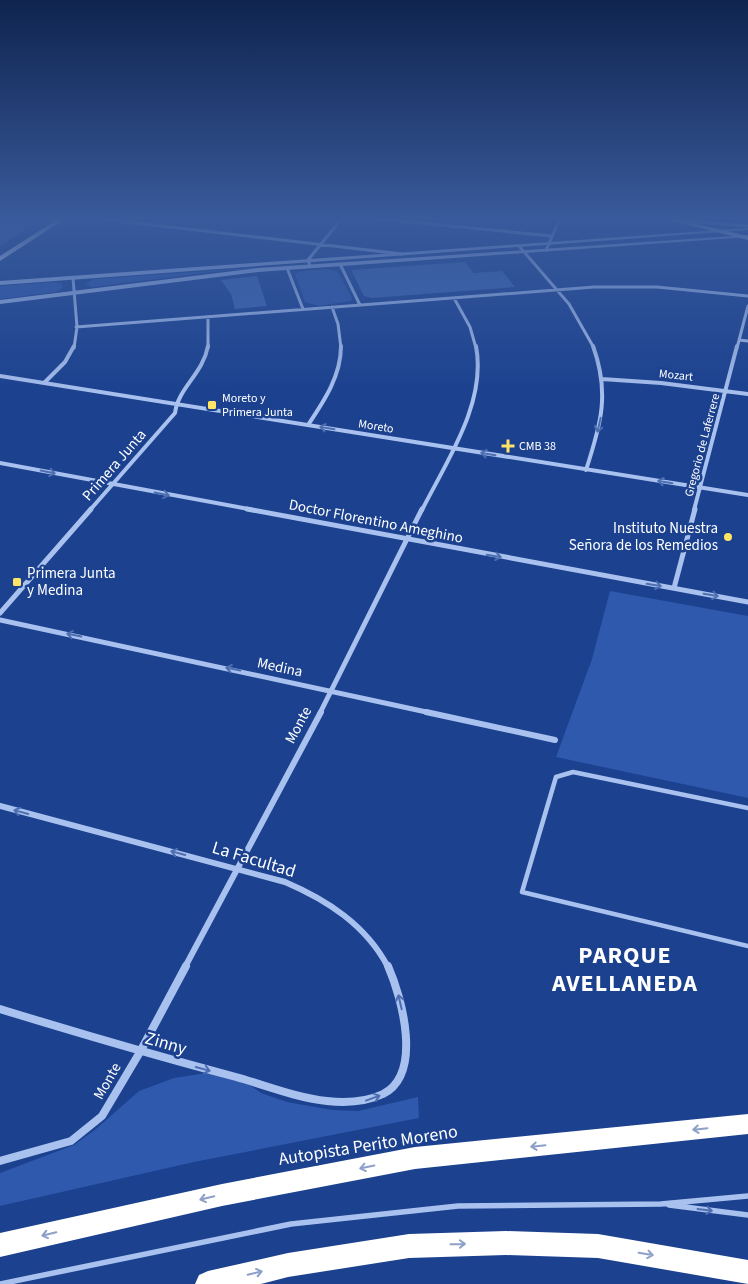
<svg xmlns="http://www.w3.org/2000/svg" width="748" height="1284" font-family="'Source Sans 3',sans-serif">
  <rect width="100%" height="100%" fill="#1b418f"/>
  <!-- green -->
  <path fill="#2e59ad" d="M296,265L220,271L92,287L86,284L93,279Z
    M327,269L338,272L352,298L351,301L319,306L305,302L295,274L302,271Z
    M54,282L62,283L63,288L56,292L0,299V286Z
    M610,591L748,616V798L556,757L592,659Z
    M206,1073L244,1081L261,1093L287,1102L332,1110L358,1111L418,1097L419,1118L194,1162L0,1206V1173L74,1145L96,1129L139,1091L174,1078Z"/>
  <!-- building -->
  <path fill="#3f67b5" d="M19,217H45L0,246V222L9,223Z
    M465,262L474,273L502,271L515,287L372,298L364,296L351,270Z
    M257,276L267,306L235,309L231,294L221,280Z"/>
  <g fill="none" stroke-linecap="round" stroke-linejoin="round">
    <!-- service-far1 -->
    <path stroke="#a9c1ee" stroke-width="4.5" d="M748,808L573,772L556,777L522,892L748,946"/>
    <!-- service -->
    <path stroke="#a9c1ee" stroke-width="5.5" d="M669,1205L748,1215
      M0,1284L291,1224L458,1206L661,1204L748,1196"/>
    <!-- minor-far4 -->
    <path stroke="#a9c1ee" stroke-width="3" d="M85,217L402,254
      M359,217L552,236
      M672,220L748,226
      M519,246L569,304L594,348
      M546,250L561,217
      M340,264L360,305
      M310,266L308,260L343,217
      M287,268L303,309
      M73,278L77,327L74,348
      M454,298L470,327L476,348
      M332,307L338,324L341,348
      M76,327L594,287H657L748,296
      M739,340L748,341
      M208,348V317
      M737,348L748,306"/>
    <!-- minor-far3 -->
    <path stroke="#a9c1ee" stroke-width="4" d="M0,376L748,495
      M602,379L661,383L748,394
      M44,383L65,362L74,346
      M308,425C324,401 341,376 341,346
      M0,463L254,510
      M586,470C601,424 610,393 593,346
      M90,510L175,413C178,388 203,374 208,346
      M422,510C446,462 487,403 476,346
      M694,510L737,346"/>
    <!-- minor-far2 -->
    <path stroke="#a9c1ee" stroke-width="5" d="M247,509L748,602
      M674,588L695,509
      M0,613L91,509
      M0,620L431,713
      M320,713L422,509"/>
    <!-- minor-far1 -->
    <path stroke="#a9c1ee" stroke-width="6" d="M426,712L555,740
      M0,806L285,882C327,900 366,925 388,967
      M185,967L321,712"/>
    <!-- minor -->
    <path stroke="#a9c1ee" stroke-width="8" d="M0,1009C78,1033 157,1056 236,1077C265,1085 297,1098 327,1101C346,1103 366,1102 383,1094C423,1074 402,998 388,966
      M0,1161L71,1141L102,1116L140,1052L186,966"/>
    <!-- tertiary -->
    <path fill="#a9c1ee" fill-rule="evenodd" d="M748,228V230L0,285V281Z
      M748,235V237L258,272L0,304V300L258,268Z"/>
    <!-- secondary -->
    <path fill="#d6e2fa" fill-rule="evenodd" d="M61,217H68L0,261V256Z
      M657,217H667L748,236V240Z"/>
    <!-- motorway -->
    <path fill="#fff" fill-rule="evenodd" d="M748,1114V1134L415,1169L222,1206L0,1257V1233L222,1184L415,1147Z
      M506,1231L598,1234L748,1260V1284L598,1258L506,1255L409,1258L288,1277L261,1284H195L199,1275L208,1271L288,1253L409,1234Z"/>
  </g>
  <!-- one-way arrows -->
  <defs><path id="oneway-shaft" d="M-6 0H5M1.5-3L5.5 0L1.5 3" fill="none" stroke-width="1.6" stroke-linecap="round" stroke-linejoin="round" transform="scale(1.25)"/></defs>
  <g stroke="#4d6eb0">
    <use href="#oneway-shaft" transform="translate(599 425) rotate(103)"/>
    <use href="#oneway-shaft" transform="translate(327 428) rotate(-171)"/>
    <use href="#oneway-shaft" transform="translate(488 454) rotate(-171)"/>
    <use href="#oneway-shaft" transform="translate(48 472) rotate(11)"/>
    <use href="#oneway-shaft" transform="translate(665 482) rotate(-171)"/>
    <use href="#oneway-shaft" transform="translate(162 494) rotate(11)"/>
    <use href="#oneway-shaft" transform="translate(494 556) rotate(10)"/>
    <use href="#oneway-shaft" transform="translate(654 585) rotate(10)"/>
    <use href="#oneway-shaft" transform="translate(711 595) rotate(10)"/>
    <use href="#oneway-shaft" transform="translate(74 635) rotate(-168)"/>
    <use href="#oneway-shaft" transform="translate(233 669) rotate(-168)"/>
    <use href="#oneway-shaft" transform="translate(21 812) rotate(-165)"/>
    <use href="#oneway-shaft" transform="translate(178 853) rotate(-165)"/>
    <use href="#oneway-shaft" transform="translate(400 1002) rotate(-103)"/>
    <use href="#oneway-shaft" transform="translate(203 1069) rotate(15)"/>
    <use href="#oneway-shaft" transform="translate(373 1098) rotate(-20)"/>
    <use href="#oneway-shaft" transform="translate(705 1210) rotate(7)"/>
  </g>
  <g stroke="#8da0c7">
    <use href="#oneway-shaft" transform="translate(700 1129) rotate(174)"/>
    <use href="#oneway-shaft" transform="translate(538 1146) rotate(174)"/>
    <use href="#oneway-shaft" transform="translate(367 1167) rotate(169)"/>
    <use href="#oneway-shaft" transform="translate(207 1198) rotate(167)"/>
    <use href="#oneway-shaft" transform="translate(49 1234) rotate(167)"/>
    <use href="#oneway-shaft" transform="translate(458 1244) rotate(-1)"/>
    <use href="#oneway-shaft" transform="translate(646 1254) rotate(10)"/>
    <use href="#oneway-shaft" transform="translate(255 1273) rotate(-13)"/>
  </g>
  <!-- sky -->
  <linearGradient id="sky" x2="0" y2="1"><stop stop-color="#0f244f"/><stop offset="0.55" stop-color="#395a9b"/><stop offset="1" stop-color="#395a9b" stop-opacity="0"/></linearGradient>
  <rect width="748" height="397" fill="url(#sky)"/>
  <!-- markers -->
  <g fill="#ffe466" stroke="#1b418f" stroke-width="2">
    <rect x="207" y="400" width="10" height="10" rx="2.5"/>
    <path d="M505.5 438.5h5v5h5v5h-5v5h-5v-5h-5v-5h5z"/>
    <circle cx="728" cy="537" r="5"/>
    <rect x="12" y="577" width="10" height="10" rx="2.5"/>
  </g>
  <g text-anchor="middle" stroke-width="5" stroke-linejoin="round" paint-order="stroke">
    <!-- far-street labels -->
    <g font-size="12" fill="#fff" stroke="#1b418f">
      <text transform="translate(676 375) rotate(6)" y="4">Mozart</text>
      <text transform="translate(376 426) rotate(9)" y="4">Moreto</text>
      <text transform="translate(702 445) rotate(-75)" y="4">Gregorio de Laferrere</text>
    </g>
    <!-- far-poi labels -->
    <g font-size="12" fill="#fff" stroke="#1b418f" text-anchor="start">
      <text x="222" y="402">Moreto y<tspan x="222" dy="14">Primera Junta</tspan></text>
      <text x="519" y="450">CMB 38</text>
    </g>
    <!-- street labels -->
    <g font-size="15" fill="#fff" stroke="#1b418f">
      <text transform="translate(114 465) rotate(-49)" y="5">Primera Junta</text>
      <text transform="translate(376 521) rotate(11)" y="5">Doctor Florentino Ameghino</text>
      <text transform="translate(280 667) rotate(12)" y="5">Medina</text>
      <text transform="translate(298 725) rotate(-62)" y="5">Monte</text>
      <text transform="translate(107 1081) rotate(-60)" y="5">Monte</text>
    </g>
    <!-- poi labels -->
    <g font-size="15" fill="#fff" stroke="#1b418f" text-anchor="end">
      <text x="718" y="533">Instituto Nuestra<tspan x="718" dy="17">Señora de los Remedios</tspan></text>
      <text x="27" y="578" text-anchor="start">Primera Junta<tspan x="27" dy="17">y Medina</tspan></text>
    </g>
    <!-- near-street labels -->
    <g font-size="18" fill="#fff" stroke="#1b418f">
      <text transform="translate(254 859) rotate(17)" y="6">La Facultad</text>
      <text transform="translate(166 1043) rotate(16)" y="6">Zinny</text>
      <text transform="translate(368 1145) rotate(-9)" y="6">Autopista Perito Moreno</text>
    </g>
    <!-- near-district labels -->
    <g font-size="24" font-weight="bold" letter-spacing="1" fill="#fff" stroke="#1b418f">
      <text x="625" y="963">PARQUE<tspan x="625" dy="28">AVELLANEDA</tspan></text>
    </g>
  </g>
</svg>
